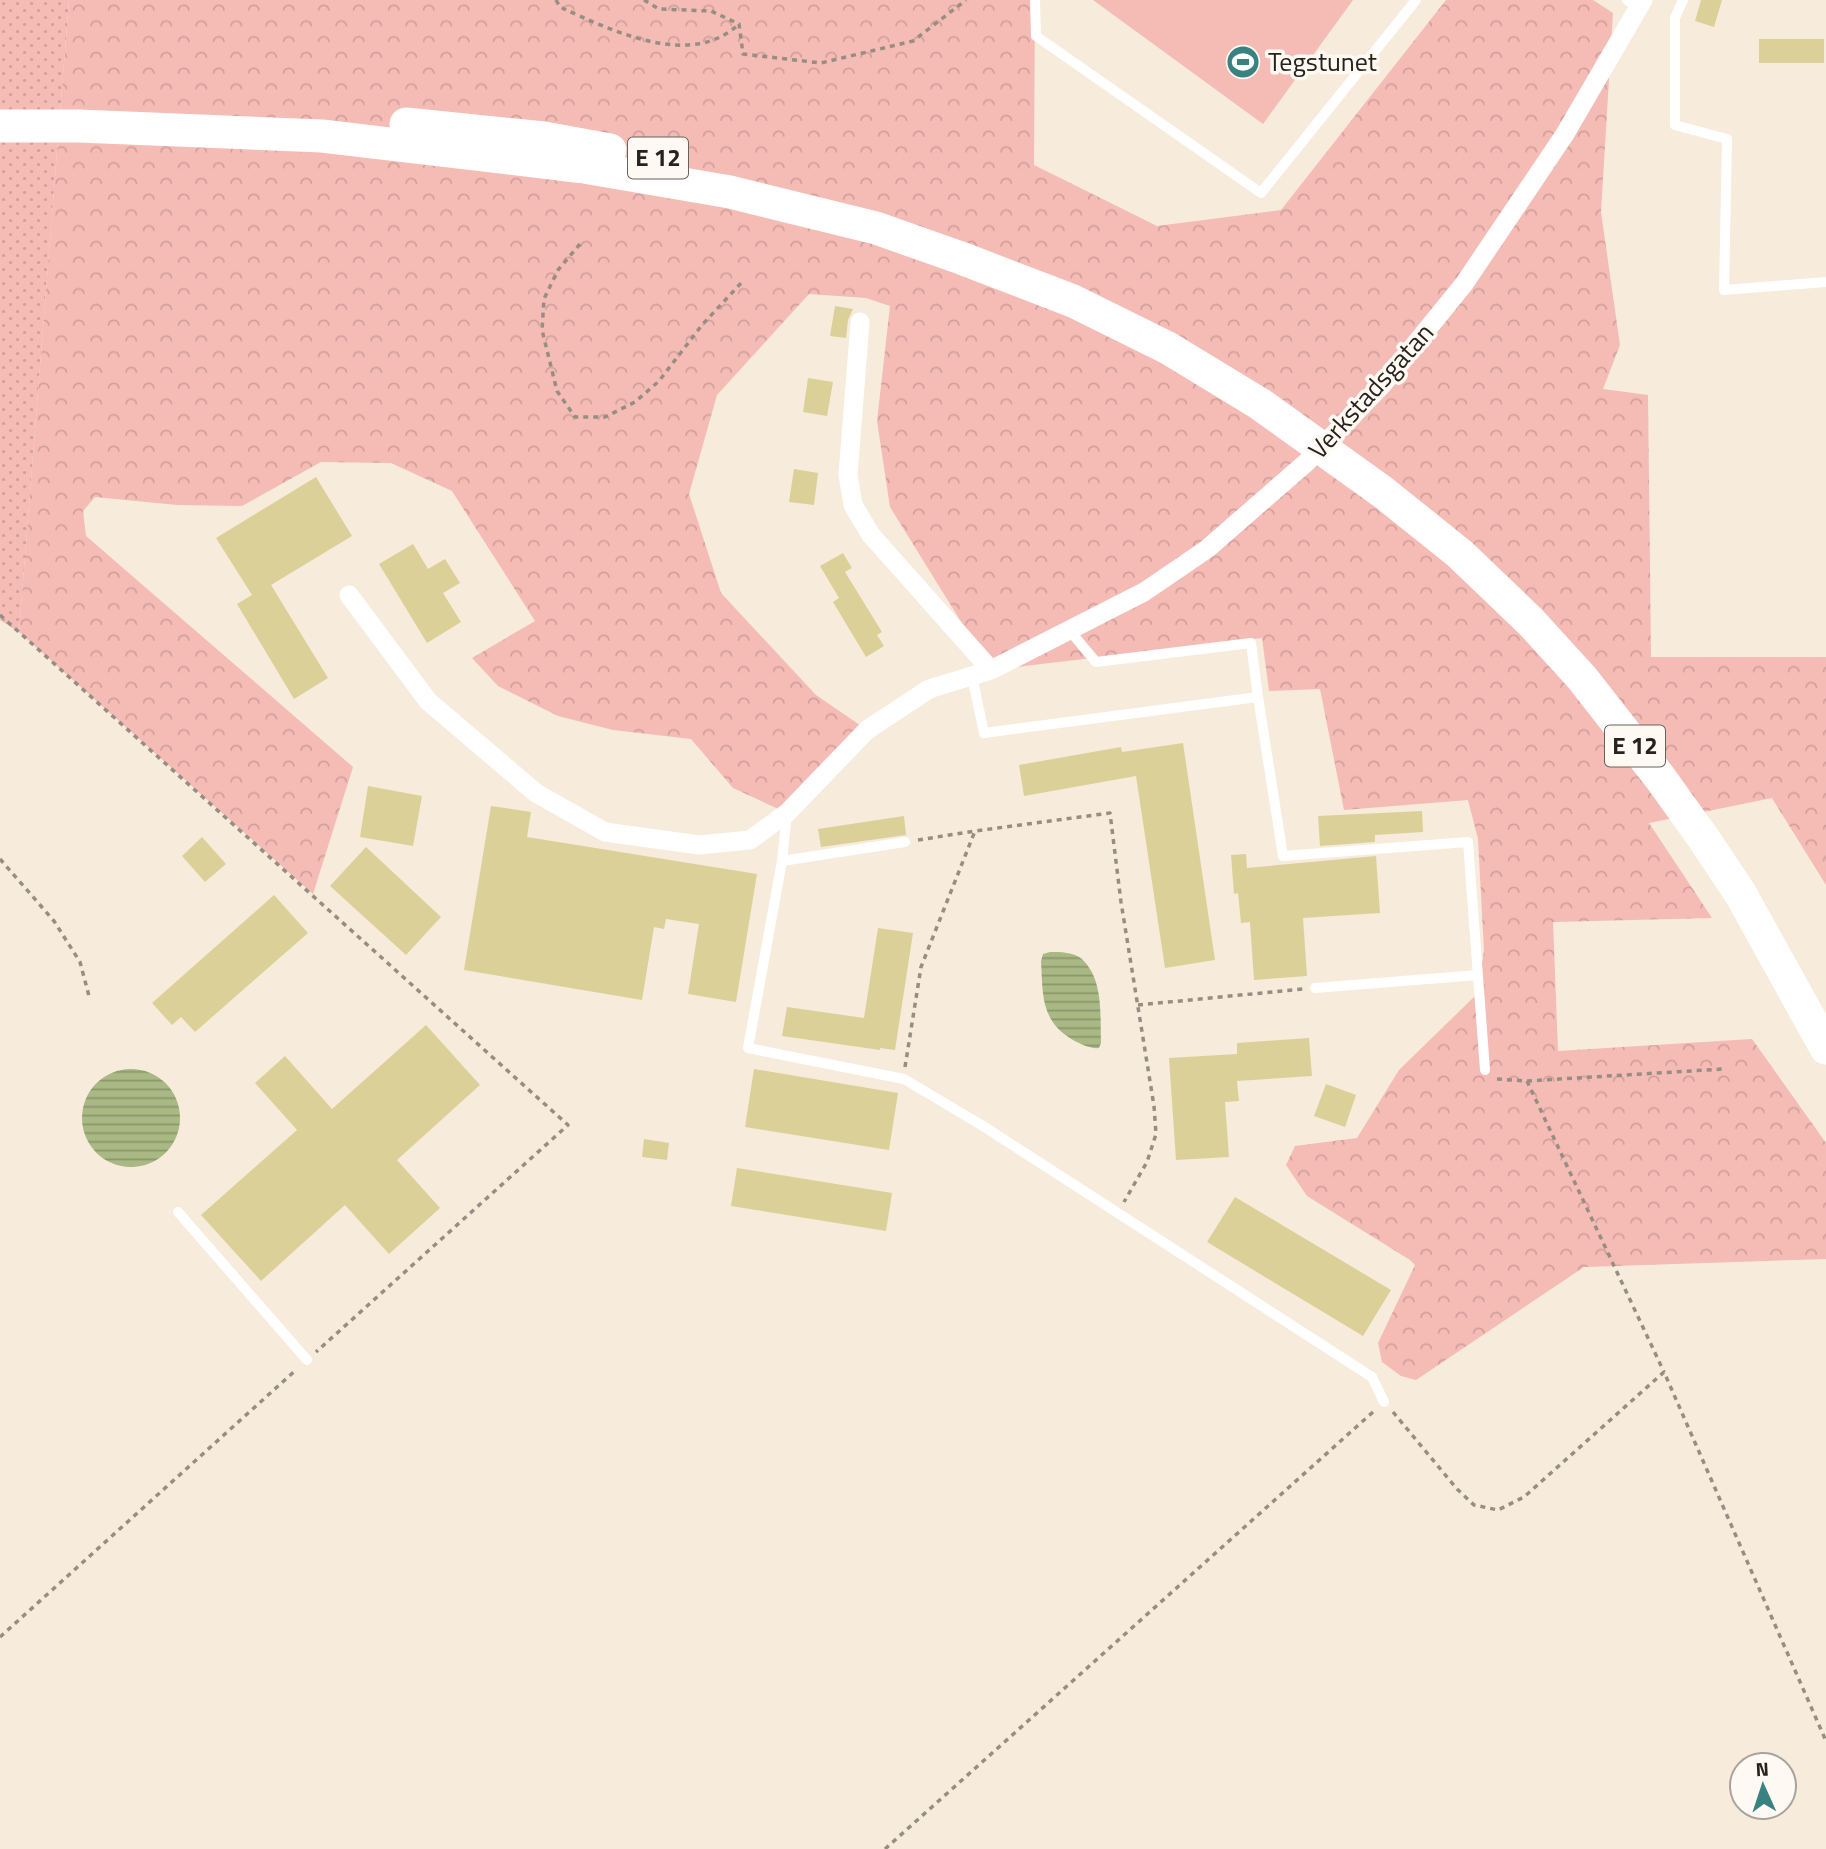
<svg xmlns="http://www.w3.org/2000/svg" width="1826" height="1849" font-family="'Titillium Web',sans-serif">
  <defs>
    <pattern id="green-dots" width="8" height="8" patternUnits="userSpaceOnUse" patternTransform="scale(1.75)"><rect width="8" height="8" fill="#f5bbb5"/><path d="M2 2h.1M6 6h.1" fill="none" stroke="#d2a09b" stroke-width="1.8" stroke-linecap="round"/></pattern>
    <pattern id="forest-crowns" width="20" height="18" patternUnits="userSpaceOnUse" patternTransform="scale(1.75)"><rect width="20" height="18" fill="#f5bbb5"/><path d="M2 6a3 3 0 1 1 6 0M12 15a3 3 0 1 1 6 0" fill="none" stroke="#d2a09b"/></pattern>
    <pattern id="water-rules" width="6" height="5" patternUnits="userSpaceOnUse" patternTransform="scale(1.75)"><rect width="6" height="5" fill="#a9b984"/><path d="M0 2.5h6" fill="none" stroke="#89966b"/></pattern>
  </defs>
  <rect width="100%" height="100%" fill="#f7ebdb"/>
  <!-- green -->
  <path fill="url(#green-dots)" d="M0,0H69L19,632L0,620Z"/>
  <!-- forest -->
  <path fill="url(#forest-crowns)" d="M69,0H1035L1034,165L1157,226L1281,210L1446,0H1593L1613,13L1601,212L1620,345L1603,389L1648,395L1651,657H1826V885L1772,798L1649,823L1712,918L1553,922L1558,1051L1752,1039L1826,1143V1259L1584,1267L1416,1380L1401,1376L1382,1362L1378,1343L1415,1265L1410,1260L1307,1196L1286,1165L1295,1146L1357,1138L1399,1070L1477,994L1484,951L1478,839L1468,800L1344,810L1320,689L1269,691L1262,638L991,670L890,507L877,421L890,306L866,298L809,294L717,395L689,494L721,593L816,695L867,730L787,813L733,788L691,739L613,730L558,716L498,686L472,658L535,621L452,491L391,463L321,462L242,506L177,505L95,497L83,511L86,536L353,767L313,894L19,632Z"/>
  <!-- pitch -->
  <path fill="#f5bbb5" d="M1093,0H1353L1263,124Z"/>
  <!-- water -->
  <path fill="url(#water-rules)" d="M1050,952C1060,952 1074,952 1082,959C1104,980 1100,1016 1101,1043L1099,1048C1090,1049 1081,1044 1073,1040C1040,1021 1043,994 1041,961L1043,954Z
    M82 1118a49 49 0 1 1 98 0a49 49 0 1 1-98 0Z"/>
  <!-- building -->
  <path fill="#dcd099" d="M1701,0H1722L1714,27L1695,21Z
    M1759,39H1824V63H1759Z
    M835,306L853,309L848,320L846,338L830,336Z
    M808,378L833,382L827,416L803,412Z
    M794,469L818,473L814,505L789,502Z
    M316,477L352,536L271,585L328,678L294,699L237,604L252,595L216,538Z
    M413,544L428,569L445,559L460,583L443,593L461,622L427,643L379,564Z
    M843,553L852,568L845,572L882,632L877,635L884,646L866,657L833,602L839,598L820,566Z
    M1183,743L1215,960L1165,968L1136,776L1024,796L1019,765L1121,747L1122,752Z
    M368,786L422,796L413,846L360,837Z
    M491,806L531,812L527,837L757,874L736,1002L688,994L699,924L666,919L664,929L654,927L642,1000L464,970Z
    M1422,811L1423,832L1375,835V842L1320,846L1318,816Z
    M904,816L906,835L821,847L818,829Z
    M202,837L226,864L205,882L182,856Z
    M366,847L441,917L406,955L330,886Z
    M1246,854L1247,868L1376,856L1380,913L1303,918L1307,976L1254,980L1250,922L1241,923L1238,893L1234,894L1231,855Z
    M274,895L308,933L195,1032L181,1017L172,1025L152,1003Z
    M878,928L913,933L895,1050L880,1048V1050L782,1036L787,1007L864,1018Z
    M426,1025L480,1085L397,1160L440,1208L389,1254L345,1205L261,1281L201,1215L297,1130L255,1083L285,1056L332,1109Z
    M1309,1038L1312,1076L1237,1081L1239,1101L1225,1102L1229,1157L1176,1160L1169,1058L1237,1054V1043Z
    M754,1069L898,1093L889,1150L745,1127Z
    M1326,1084L1356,1095L1345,1127L1314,1116Z
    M644,1139L669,1143L667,1160L642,1157Z
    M737,1168L892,1193L886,1231L731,1206Z
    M1235,1197L1391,1290L1363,1336L1207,1242Z"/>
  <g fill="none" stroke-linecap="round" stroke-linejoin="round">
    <!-- path -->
    <path stroke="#978e83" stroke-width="3.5" stroke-dasharray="5 5" stroke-linecap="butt" d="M556,0L560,7C611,30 690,70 739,24
      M644,0L659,9L711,11L739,24L743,54L821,63L913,41L966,0
      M580,244L558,270L544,299L542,330L557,391L575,417H605L635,402L659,381L702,325L743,281
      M0,615L568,1125L316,1352
      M918,840L975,831
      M0,859L54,921L80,962L89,996
      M1138,1005L1303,989
      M905,1067L921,967L975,831L1110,813L1121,902L1154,1106L1156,1134L1147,1162L1124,1202
      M1497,1079L1527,1081L1664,1372
      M1527,1081L1723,1069
      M1393,1412L1457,1489L1474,1505L1498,1510L1524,1497L1664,1372L1826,1741
      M0,1637L297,1369
      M885,1849L1373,1412"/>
    <!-- service -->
    <path stroke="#fff" stroke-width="10" d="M1035,0L1036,36L1261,193L1416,0
      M1627,0L1639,8
      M1683,0L1675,18V125L1727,139L1724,290L1826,282
      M972,676L984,733L1258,697L1251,643L1096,662L1070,631
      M1258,697L1283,856L1468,842L1485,1070
      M787,814L782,861L748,1048L904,1079L983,1126L1372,1377L1384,1402
      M782,861L905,842
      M1315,988L1478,975
      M178,1212L307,1360"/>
    <!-- minor -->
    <path stroke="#fff" stroke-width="19" d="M860,322L848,475L853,505L871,535L991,670
      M349,595L428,701L536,793L605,832L699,845L750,840L787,813L867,730L929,689L991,670L1144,592L1207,549L1308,461L1382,385L1464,284L1565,134L1643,0"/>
    <!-- trunk -->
    <path stroke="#fff" stroke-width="33" d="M406,124L544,138L610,150
      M0,126H79L322,136L584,167L730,192L876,228L961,258L1073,301L1168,348L1260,404L1384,493L1460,554L1531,622L1582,678L1661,779L1704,839L1740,893L1826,1048"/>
  </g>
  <!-- icons -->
  <defs>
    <symbol id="stadium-disc" viewBox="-11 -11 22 22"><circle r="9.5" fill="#398281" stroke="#fef9f3"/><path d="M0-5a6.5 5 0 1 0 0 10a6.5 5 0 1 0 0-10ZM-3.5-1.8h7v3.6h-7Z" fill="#fff"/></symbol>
  </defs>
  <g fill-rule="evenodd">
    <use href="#stadium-disc" x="1224" y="43" width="38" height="38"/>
  </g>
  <g text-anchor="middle" stroke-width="7" stroke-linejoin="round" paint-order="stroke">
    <!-- shield labels -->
    <g fill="#fef9f3" stroke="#67625c" stroke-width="2">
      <rect x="628" y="137.5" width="60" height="41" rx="5"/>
      <rect x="1605" y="725.5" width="60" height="41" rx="5"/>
    </g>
    <g font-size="24" font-weight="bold" fill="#26221c">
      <text x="658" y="166">E 12</text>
      <text x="1635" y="754">E 12</text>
    </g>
    <!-- poi labels -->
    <g font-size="26" fill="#26221c" stroke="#fef9f3" text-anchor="start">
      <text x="1268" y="71">Tegstunet</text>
    </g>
    <!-- street labels -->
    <g font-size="26" fill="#26221c" stroke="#fef9f3">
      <text transform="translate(1371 391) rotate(-48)" y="9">Verkstadsgatan</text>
    </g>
  </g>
  <!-- north arrow -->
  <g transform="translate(1763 1786) rotate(357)"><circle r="33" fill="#fef9f3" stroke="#a8a39d" stroke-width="2"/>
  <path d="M0-5L12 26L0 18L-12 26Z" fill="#398281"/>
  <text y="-10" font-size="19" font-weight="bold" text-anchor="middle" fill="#26221c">N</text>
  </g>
</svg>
